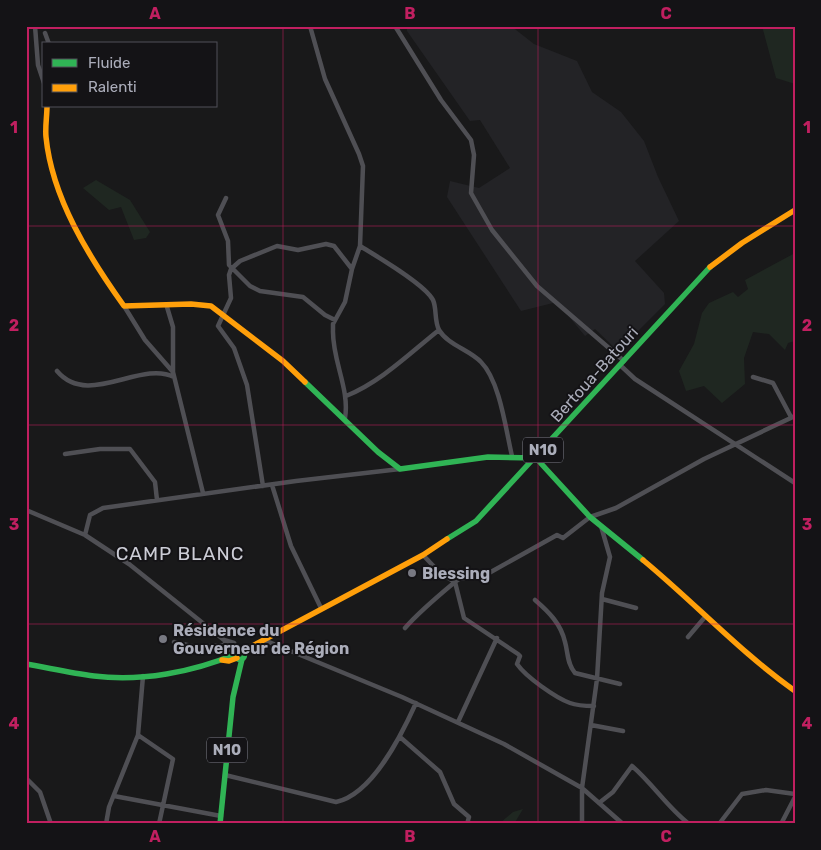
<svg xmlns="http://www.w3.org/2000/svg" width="821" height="850" font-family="Rubik,sans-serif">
  <rect width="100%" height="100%" fill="#19191a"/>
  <!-- built -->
  <path fill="#232326" d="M407,26H511L534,44L577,61L592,92L621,112L644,141L658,177L679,221L635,261L664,293L665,304L618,351L595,329L585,336L557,302L521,311L447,197L450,181L479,188L510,168L480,120L470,121L407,31Z"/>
  <!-- green -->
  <path fill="#1f2721" d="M762,26H795V84L776,78Z
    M96,180L130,200L150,232L146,238L134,240L121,207L109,210L83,188Z
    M795,253V341L788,343L785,350L769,334L753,332L744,358L745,384L722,403L704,386L686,391L679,371L694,344L702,313L709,303L733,292L738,297L748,289L745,280Z
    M523,809L514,824H395L444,821L500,823L513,812Z"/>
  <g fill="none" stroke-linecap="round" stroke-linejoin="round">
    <!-- street -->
    <path stroke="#4f4f54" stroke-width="4.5" d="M35,26L38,65L44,83
      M310,26L325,79L359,154L363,166L360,246L352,269L345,302L333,324V330C332,360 350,389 345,418
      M395,26L441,100L471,140L474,155L471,193L492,230L537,286L624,361
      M45,33L49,44
      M226,198L218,215L228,241L229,265L250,286L260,291L303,297L325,315L335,320
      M360,246C376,256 425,284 433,300C437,309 434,320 439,330C448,345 470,350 481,362C500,381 506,431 512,456
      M124,306L145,340L173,372L203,493
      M167,307L173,327V372
      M620,365L635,379L795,483
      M57,371C88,408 140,360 174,377
      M753,377L773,383L791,417
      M346,396C381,382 410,353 439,330
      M65,454L100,449H130L155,482L157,500
      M272,485L291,546L321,608
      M263,486L247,385L234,348L218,326L231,298L229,275L231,269L240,261L277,246L298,250L326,244L334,246L352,269
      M26,510L85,535L129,564L224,640L234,643L239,650
      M85,535L90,515L103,508L296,481L400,469
      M423,555L440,573L455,582L459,579L489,573L557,535L563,538L590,517L616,508L704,459L795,416
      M455,582L464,618L518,654L520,656L517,664C526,677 556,698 570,703C578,706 586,706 594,706
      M602,599L636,608
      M535,600C549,612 561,624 565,642C568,652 567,664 575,673L620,684
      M405,628C420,611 437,597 455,582
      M688,637L705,617
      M264,640L402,697L504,744L582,788L623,824
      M174,642L196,647L226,645
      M225,643L227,648L236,653
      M458,722L497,638
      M591,725L623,731
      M138,735L173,759L159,824
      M400,737L440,772L454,804L469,817L467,824
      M225,775L336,802C373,794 402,734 416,703
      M26,778L40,792L51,824
      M114,796L221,816
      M599,803L613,792L632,766C653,784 667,807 689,824
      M106,824L109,807L138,735L143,676
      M582,824V788L597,679L602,593L610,557L601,526
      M719,824L742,794L766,790L795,794
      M781,824L795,797"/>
    <!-- fast -->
    <path stroke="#30b455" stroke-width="5.5" d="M305,382L378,452L400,469L488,457L536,458L590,517L643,560
      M447,539L476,521L710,267
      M235.5 655a4.5 4.5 0 1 1 9 0a4.5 4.5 0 1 1-9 0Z
      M26,664C49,668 71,673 94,676C141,682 193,672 236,654
      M220,824L233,697L242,659"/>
    <!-- slow -->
    <path stroke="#ff9f0a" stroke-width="5.5" d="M47,106C47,116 45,127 46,137C52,198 89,257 124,306L191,304L211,306L283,361L305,382
      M710,267L742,243L795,210
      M643,560C695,603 740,652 795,691
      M243,651L423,555L447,539
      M222,660L229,661L237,658"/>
  </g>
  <!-- grid -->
  <path fill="none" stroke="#c11f60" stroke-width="1" stroke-opacity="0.55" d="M283,26V824M538,26V824M26,226H795M26,425H795M26,624H795"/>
  <!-- markers -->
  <g fill="#787982" stroke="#141316" stroke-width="2">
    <circle cx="412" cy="573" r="5"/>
    <circle cx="163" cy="639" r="5"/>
  </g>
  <g text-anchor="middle" stroke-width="4" stroke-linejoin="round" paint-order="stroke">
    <!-- shield labels -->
    <g fill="#141316" stroke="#7e7f89" stroke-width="1">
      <rect x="523" y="437.5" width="40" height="25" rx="4"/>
      <rect x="207" y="737.5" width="40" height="25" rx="4"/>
    </g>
    <g font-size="15" font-weight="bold" fill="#abadba">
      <text x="543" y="455">N10</text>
      <text x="227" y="755">N10</text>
    </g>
    <!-- street labels -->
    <g font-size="16" fill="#abadba" stroke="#141316">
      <text transform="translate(594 374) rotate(-48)" y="6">Bertoua-Batouri</text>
    </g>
    <!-- poi labels -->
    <g font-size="16" font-weight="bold" fill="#abadba" stroke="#141316" text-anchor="start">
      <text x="422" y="579">Blessing</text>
      <text x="173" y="636">Résidence du<tspan x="173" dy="18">Gouverneur de Région</tspan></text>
    </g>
    <!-- quarter labels -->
    <g font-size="19" letter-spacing="1" fill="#cccdd6" stroke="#141316">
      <text x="180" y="560">CAMP BLANC</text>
    </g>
  </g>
  <!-- border -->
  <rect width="821" height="850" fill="none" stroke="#141316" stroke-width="55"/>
  <!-- legend -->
  <rect x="42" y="42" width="175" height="65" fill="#141316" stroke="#505158"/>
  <rect x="52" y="59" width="25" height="8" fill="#30b455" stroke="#505158"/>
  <text x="88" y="68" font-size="15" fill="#abadba">Fluide</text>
  <rect x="52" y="84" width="25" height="8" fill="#ff9f0a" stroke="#505158"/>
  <text x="88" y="92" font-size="15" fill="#abadba">Ralenti</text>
  <rect x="28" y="28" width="766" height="794" fill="none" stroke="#c11f60" stroke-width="2"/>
  <g font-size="16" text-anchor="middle" font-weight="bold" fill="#c11f60">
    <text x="155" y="19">A</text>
    <text x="410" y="19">B</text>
    <text x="666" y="19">C</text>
    <text x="14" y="133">1</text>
    <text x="807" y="133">1</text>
    <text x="14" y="331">2</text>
    <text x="807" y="331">2</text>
    <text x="14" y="530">3</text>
    <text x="807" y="530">3</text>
    <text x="14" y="729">4</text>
    <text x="807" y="729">4</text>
    <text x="155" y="842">A</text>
    <text x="410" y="842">B</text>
    <text x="666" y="842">C</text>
  </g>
</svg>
